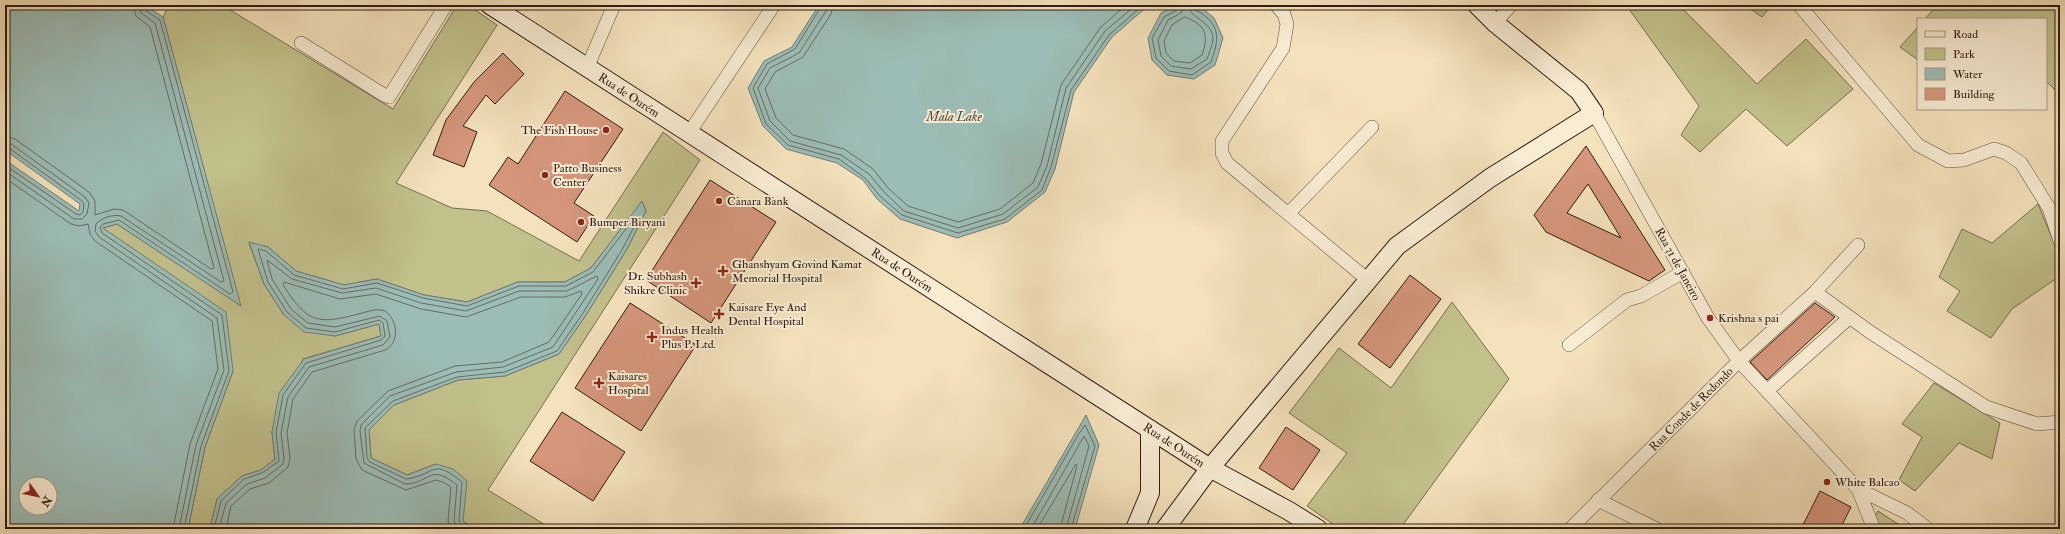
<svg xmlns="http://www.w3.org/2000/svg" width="2065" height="534" font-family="'IM FELL Double Pica',serif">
  <rect width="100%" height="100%" fill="#f4e2bc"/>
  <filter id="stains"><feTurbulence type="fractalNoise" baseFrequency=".005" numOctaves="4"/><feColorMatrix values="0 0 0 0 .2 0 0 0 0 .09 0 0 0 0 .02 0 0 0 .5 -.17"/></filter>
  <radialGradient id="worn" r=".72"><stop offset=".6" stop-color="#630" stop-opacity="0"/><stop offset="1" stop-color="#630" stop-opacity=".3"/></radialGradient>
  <!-- green -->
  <path fill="#c2c18c" stroke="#786e50" d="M169,5H222L393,109L457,5H468L497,25L396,183L452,208L487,211L579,261L663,132L700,160L488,490L552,529H474L463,521L436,464L407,475L371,458L369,430L394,405L458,380L505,376L559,354L586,315L627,249L646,211L642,202L591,268L565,282H518L467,302L424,295L377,279L344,285L296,271L268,247L249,243L264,284L284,315L335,336L379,324L381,336L303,359L272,432L275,459L261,470L242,476L217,499L210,529H188L205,447L233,371L103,228L117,224L240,305L163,17Z
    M1626,5H1679L1757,84L1806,39L1853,89L1787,146L1746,109L1700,152L1681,135L1699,106Z
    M1745,5H1772L1762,17Z
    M1937,5H2060V95L2046,81V19H1925Z
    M1918,27V60L1900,47Z
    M2038,204L2059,255L2057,278L2012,309L1991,338L1947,311L1960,291L1939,277L1962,229L1992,243Z
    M1452,302L1509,379L1400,529H1340L1307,506L1347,453L1289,413L1339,348L1391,388Z
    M1934,383L2000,423L1992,459L1959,443L1915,491L1899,480L1922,437L1902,424Z
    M1878,511L1901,526L1899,529H1868Z"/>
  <!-- water -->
  <path fill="#9cbdb6" stroke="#707d75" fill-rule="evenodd" d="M5,5H145L163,17L241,306L117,224L103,228L226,312L233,371L205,447L188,529H11L5,525V160L79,211L80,204L5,150ZM26,484H50V508H26Z
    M819,5H1149L1112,37L1074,92L1055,169L1045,192L1007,222L957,238L900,219L877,199L863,180L837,163L786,149L763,126L748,88L764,61L792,47Z
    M1177,5H1190L1202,8L1214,18L1223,38L1215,65L1194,79L1167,75L1152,60L1148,38L1161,13Z
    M642,201L646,211L627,249L586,315L559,354L505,376L458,380L394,405L369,430L371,458L407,475L436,464L453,469L467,481L463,521L474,529H210L217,499L242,476L261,470L275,459L272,432L279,393L304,359L381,336L379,324L335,336L304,332L284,315L264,284L249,242L268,247L296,271L344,285L377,279L424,295L467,302L518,282H565L591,268Z
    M1086,415L1099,445L1075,529H1015L1022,525Z"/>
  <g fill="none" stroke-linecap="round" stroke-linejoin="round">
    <!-- shore -->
    <path stroke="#666c64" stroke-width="1" d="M139,5L141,13L155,23L224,281L221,282L121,216C113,214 101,218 96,224L95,231L99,237L217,318L224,370L196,445L179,529
      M144,5L145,10L160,20L233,292L230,294L119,220L103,224L100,227L102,233L222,315L229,371L201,446L184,529
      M822,5L795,49L767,64L753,88L766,124L788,145L839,159L865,178L880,196L902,215L958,233L1005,219L1042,190L1051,167L1071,90L1109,35L1143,5
      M827,5L826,11L799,53L770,68L758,88L770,121L790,141L841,155L869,174L884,192L904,211L958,228L1003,214L1038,187L1047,166L1066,88L1105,31L1136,5
      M833,5L831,14L803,57L775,72L765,89L776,118L793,135L844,149L873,169L888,188L908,206L958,222L1000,209L1033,183L1041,164L1061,85L1100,28L1126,5
      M1178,5L1177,10L1164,17L1152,38L1156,58L1169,71L1192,75L1211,62C1218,42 1222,27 1201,13C1197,10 1193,11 1193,5
      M1183,5L1181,13L1168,20L1158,40L1161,56L1171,66L1191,69L1207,59C1209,53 1212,46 1213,40C1214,21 1189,19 1188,5
      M1185,17C1206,25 1209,35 1202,55L1190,63L1174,61L1166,53L1164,41L1172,25Z
      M5,136L15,139L89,192L95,201V215L114,209L123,210L211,269L214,268L150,27L136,16L133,5
      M5,142L11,144L85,197L89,203L87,214L82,219H74L5,171
      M5,147L9,148L82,201L84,204L83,212L80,215L76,214L5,165
      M5,178L71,224L79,226L88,224L90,234L95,241L212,321L218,369L190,444L173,529
      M214,529L221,501L244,479L262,473L279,461L276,432L283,395L306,363L381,340L385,336L383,323L379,320L335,332L306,328L287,312L268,282L258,249L266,251L294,275L343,289L377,283L423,298L467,306L519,286H566L593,272L632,221L635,220L636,223L623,248L583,313L557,351L505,372L457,377L393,401L365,428L367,458L370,462L406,479C436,475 431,457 462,482L459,521L467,529
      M219,529L226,503L247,484L265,478L283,464L284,458L281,433L288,397L309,367L383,345L390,337L387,321L380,316L335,327L308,323L291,309L272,279L267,260L292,279L342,293L376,288L421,303L466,311L519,291H567L597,276L598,279L553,347L503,367L456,372L390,396L361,425L360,431L364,463L405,484C430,484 429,462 457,485L454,521L459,529
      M226,529L231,506L250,489L269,483L288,467L290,458L287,433L293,399L312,372L385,350C400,343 398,320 385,311C377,308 370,311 362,313C318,325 308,324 283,285L284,282L340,299L376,294L421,309L466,317L521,297H565L581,291L582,294L549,342L502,362L455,366L388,391L357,421L354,430L356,459L362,470L406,490L436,480L445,483L451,487L448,521L450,529
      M1024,529L1078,435L1085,425L1095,446L1071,529
      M1031,529L1084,436L1089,446L1066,529
      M1037,529L1076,464L1077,466L1060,529"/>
  </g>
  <!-- building -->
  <path fill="#d5967b" stroke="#2f1c13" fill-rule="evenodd" d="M503,53L524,74L495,104L486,95L463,126L477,132L464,167L433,155L446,120L474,82Z
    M565,91L623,129L574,203L594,216L577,242L489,185L508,157L518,164Z
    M1586,146L1665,270L1649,281L1546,232L1534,215ZM1588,184L1601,205L1621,238L1567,213Z
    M710,180L776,222L711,323L646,280Z
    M1410,275L1441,299L1390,368L1358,344Z
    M630,303L696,345L641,431L575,388Z
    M1815,303L1835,317L1767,380L1750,362Z
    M562,412L625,452L593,501L530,461Z
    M1286,427L1320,450L1293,490L1259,468Z
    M1820,491L1851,507L1840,529H1801Z"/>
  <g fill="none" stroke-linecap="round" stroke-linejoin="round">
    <defs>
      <path id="street" d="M1276,5L1284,14L1287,24L1283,48L1222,141V153L1227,163L1368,280
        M1799,5L1918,145L1948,161L1964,160L1994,149L2006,153L2021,163L2049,208L2060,241
        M1495,23L1511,5
        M301,43L384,95L389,97L446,5
        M587,68L614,5
        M1594,113L1708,318L1739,361L1858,489L1874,529
        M689,133L774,5
        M1288,214L1372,127
        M1815,292L1870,332L1986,407L2037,424L2060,422
        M1569,345L1627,300L1641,296L1683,272
        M1768,390L1849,318
        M1858,489L1907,513L1928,529
        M1598,500L1657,529
        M1570,529L1739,361L1815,292L1858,245"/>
      <path id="secondary" d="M490,5L1210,468L1289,511L1318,529
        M1135,529L1150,493V429
        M1165,529L1210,468L1397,246L1490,178L1594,113L1579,91L1495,23L1477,5"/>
    </defs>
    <!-- street casing -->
    <use href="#street" stroke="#604e3d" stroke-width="14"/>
    <!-- secondary casing -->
    <use href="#secondary" stroke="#2f1c13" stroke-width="20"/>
    <!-- street -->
    <use href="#street" stroke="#f8ecd3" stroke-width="13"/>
    <!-- secondary -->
    <use href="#secondary" stroke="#f8ecd3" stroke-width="18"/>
  </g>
  <!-- markers -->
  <g fill="#8f2418" stroke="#f8ecd3" stroke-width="1.5">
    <circle cx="606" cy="130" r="4"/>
    <circle cx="545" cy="175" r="4"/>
    <circle cx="719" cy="201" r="4"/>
    <circle cx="581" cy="222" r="4"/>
    <path d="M721 265h4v4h4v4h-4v4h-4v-4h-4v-4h4z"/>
    <path d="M694 277h4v4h4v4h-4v4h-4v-4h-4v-4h4z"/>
    <path d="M717 308h4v4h4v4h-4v4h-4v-4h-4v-4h4z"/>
    <circle cx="1710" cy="318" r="4"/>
    <path d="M650 331h4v4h4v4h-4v4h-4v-4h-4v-4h4z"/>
    <path d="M597 377h4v4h4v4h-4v4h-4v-4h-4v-4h4z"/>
    <circle cx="1827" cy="482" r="4"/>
  </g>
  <g text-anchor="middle" stroke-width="4" stroke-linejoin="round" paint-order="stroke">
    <!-- street labels -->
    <g font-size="12" fill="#2f1c13" stroke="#f8ecd3">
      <text transform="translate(629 95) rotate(33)" y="4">Rua de Ourém</text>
      <text transform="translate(1678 264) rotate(61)" y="4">Rua 31 de Janeiro</text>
      <text transform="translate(902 270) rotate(33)" y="4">Rua de Ourém</text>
      <text transform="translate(1691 409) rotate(-45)" y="4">Rua Conde de Redondo</text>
      <text transform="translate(1174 445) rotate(33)" y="4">Rua de Ourém</text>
    </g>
    <!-- poi labels -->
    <g font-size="12" fill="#2f1c13" stroke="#f8ecd3" text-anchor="start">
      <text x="598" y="134" text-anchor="end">The Fish House</text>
      <text x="553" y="172">Patto Business<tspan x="553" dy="14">Center</tspan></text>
      <text x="727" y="205">Canara Bank</text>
      <text x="589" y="226">Bumper Biryani</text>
      <text x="732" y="268">Ghanshyam Govind Kamat<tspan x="732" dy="14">Memorial Hospital</tspan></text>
      <text x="687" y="280" text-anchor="end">Dr. Subhash<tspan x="687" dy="14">Shikre Clinic</tspan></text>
      <text x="728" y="311">Kaisare Eye And<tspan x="728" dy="14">Dental Hospital</tspan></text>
      <text x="1718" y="322">Krishna s pai</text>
      <text x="661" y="334">Indus Health<tspan x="661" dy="14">Plus P. Ltd.</tspan></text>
      <text x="608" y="380">Kaisares<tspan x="608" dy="14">Hospital</tspan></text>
      <text x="1835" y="486">White Balcao</text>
    </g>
    <!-- water labels -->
    <g font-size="13" font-style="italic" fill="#504c44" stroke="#f8ecd3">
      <text x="954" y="121">Mala Lake</text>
    </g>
  </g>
  <!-- margin -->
  <rect width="2065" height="534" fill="none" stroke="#f4e2bc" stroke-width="20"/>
  <rect x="6" y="6" width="2053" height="522" fill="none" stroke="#2f1c13" stroke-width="2"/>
  <rect x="10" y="10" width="2045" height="514" fill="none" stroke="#2f1c13"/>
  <!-- legend -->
  <rect x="1917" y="18" width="130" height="92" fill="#f8ecd3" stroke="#a89986"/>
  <rect x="1925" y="31" width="20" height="6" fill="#f8ecd3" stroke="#a89986"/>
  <text x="1953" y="38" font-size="12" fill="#2f1c13">Road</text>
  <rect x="1925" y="48" width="20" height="12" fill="#c2c18c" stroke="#a89986"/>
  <text x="1953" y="58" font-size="12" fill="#2f1c13">Park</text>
  <rect x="1925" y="68" width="20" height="12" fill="#9cbdb6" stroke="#a89986"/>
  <text x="1953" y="78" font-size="12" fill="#2f1c13">Water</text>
  <rect x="1925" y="88" width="20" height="12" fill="#d5967b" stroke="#a89986"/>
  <text x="1953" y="98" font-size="12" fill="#2f1c13">Building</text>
  <!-- north arrow -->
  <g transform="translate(38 496) rotate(123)"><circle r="19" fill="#f8ecd3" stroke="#a89986"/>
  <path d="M0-3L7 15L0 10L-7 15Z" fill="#8f2418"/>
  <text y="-6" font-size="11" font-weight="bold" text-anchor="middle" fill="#2f1c13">N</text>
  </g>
  <rect width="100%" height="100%" filter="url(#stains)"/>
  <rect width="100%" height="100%" fill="url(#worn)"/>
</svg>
